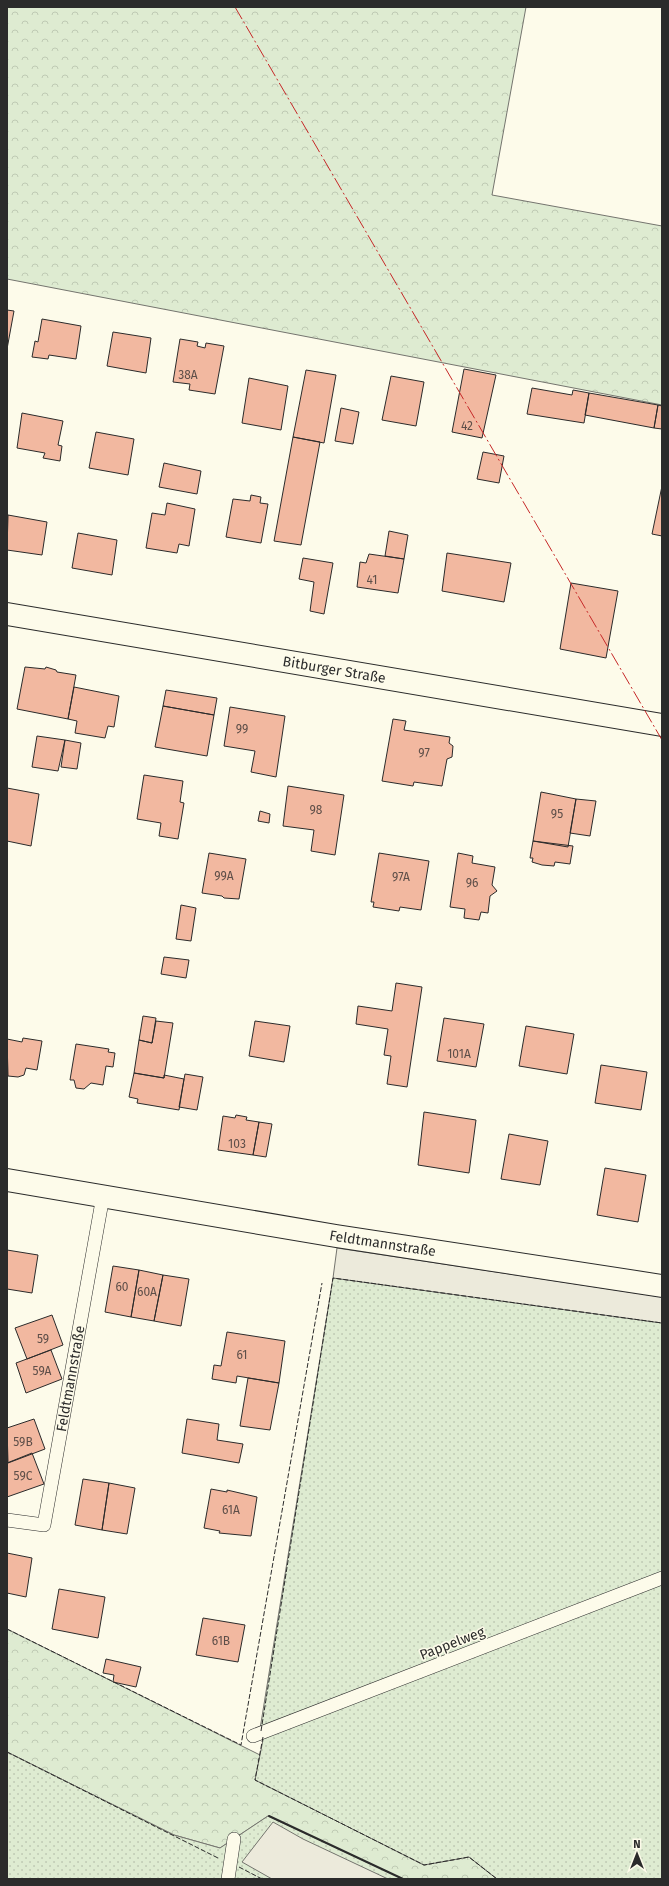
<svg xmlns="http://www.w3.org/2000/svg" width="669" height="1886" font-family="'Fira Sans',sans-serif">
  <defs>
    <pattern id="forest-crowns" width="20" height="18" patternUnits="userSpaceOnUse"><rect width="20" height="18" fill="#deebd1"/><path d="M2 6a3 3 0 1 1 6 0M12 15a3 3 0 1 1 6 0" fill="none" stroke="#bfcab4"/></pattern>
    <pattern id="garden-dots" width="8" height="8" patternUnits="userSpaceOnUse"><rect width="8" height="8" fill="#deebd1"/><path d="M2 2h.1M6 6h.1" fill="none" stroke="#bfcab4" stroke-width="1.8" stroke-linecap="round"/></pattern>
  </defs>
  <rect width="100%" height="100%" fill="#fdfbea"/>
  <!-- forest -->
  <path fill="url(#forest-crowns)" stroke="#74746e" d="M7,7H526L492,195L662,226V405L7,279Z
    M7,1629L260,1755L256,1780L424,1865L469,1857L497,1879H403L268,1816L220,1848L174,1835L7,1752Z"/>
  <!-- garden -->
  <path fill="url(#garden-dots)" stroke="#74746e" d="M333,1278L662,1323V1879H497L469,1857L424,1865L255,1780L263,1740L260,1729Z
    M7,1752L174,1835L220,1848L268,1816L403,1879H7Z"/>
  <!-- parking -->
  <path fill="#eceadb" stroke="#74746e" d="M337,1248L662,1297V1323L333,1278Z
    M273,1822L303,1839L388,1879H272L242,1862Z"/>
  <!-- building -->
  <path fill="#f2b8a0" stroke="#2b2b2b" d="M7,310L14,311L7,349Z
    M42,319L81,326L76,359L49,355L48,359L32,357L35,341L38,342Z
    M113,332L151,338L146,373L107,366Z
    M180,339L198,342L197,346L205,348L206,343L224,346L215,394L189,390L190,384L173,382Z
    M464,369L496,375L482,438L452,432Z
    M306,370L336,375L324,443L293,437Z
    M391,376L424,382L416,426L382,420Z
    M249,378L288,386L281,430L242,423Z
    M532,388L572,395L573,390L589,393L584,423L527,414Z
    M589,393L658,405L654,428L585,415Z
    M658,405L662,406V429L654,428Z
    M341,408L359,412L353,444L335,441Z
    M22,413L63,421L58,445L62,446L60,461L43,458L45,453L17,448Z
    M96,432L134,439L128,475L89,468Z
    M293,437L320,442L301,545L274,541Z
    M483,452L504,456L499,483L477,479Z
    M164,463L201,471L197,494L159,487Z
    M662,486V536L652,534Z
    M251,495L261,497L260,503L268,504L261,543L226,537L233,499L250,501Z
    M167,503L195,509L189,546L179,544L177,553L146,548L152,513L165,515Z
    M8,515L47,522L42,555L7,550Z
    M389,531L408,535L404,559L385,556Z
    M78,533L117,540L112,575L72,568Z
    M447,553L511,563L504,602L442,591Z
    M369,554L404,559L398,593L357,587L360,562L366,563Z
    M303,558L333,563L324,614L310,611L314,582L299,579Z
    M571,583L618,591L606,658L560,649Z
    M25,667L45,669L46,667L56,670L57,672L76,675L68,719L17,709Z
    M74,687L119,696L114,727L108,726L105,738L75,733L77,721L68,719Z
    M166,690L217,698L214,715L163,706Z
    M163,706L214,715L207,756L155,747Z
    M230,707L285,716L276,777L251,772L255,751L224,746Z
    M393,719L406,721L404,730L450,737L449,743L453,746L452,757L447,759L442,786L414,782L413,786L382,781Z
    M37,736L65,740L58,771L32,767Z
    M65,740L81,743L77,769L61,767Z
    M144,775L183,781L180,802L184,803L178,839L159,836L161,823L137,819Z
    M288,786L344,795L335,855L311,851L314,830L283,826Z
    M7,788L39,794L31,846L7,841Z
    M541,792L576,799L568,847L533,841Z
    M576,799L596,801L590,836L570,833Z
    M260,811L270,814L269,823L258,821Z
    M533,841L573,846L570,864L555,862L554,866L542,865L532,862L533,858H530Z
    M209,853L246,859L239,899L224,898L222,896L202,893Z
    M379,853L429,861L421,910L400,907L399,911L373,907L374,902H371Z
    M458,853L473,856L472,863L495,867L492,885L497,891L490,896L488,913L481,912L479,920L464,918L465,909L450,907Z
    M181,905L196,908L191,941L176,939Z
    M164,957L189,960L186,978L161,974Z
    M396,983L422,987L407,1087L387,1084L391,1056L384,1055L388,1029L356,1024L358,1006L392,1011Z
    M143,1016L156,1018L152,1043L139,1040Z
    M444,1018L484,1024L476,1067L437,1061Z
    M156,1021L173,1023L164,1078L134,1073L139,1040L152,1043Z
    M255,1021L290,1026L284,1062L249,1056Z
    M526,1026L574,1034L567,1074L519,1066Z
    M23,1038L42,1041L37,1070L26,1068L24,1075L18,1077L8,1076L7,1039L22,1042Z
    M76,1044L109,1049L108,1052L115,1053L113,1067L106,1066L103,1085L91,1083L84,1089L76,1088L74,1080H70Z
    M601,1065L647,1072L641,1110L595,1103Z
    M134,1073L164,1078V1075L184,1079L179,1110L137,1103L138,1099L129,1097Z
    M185,1074L203,1077L197,1110L179,1107Z
    M424,1112L476,1120L469,1173L418,1165Z
    M236,1115L247,1117L246,1120L259,1122L253,1155L218,1150L223,1116L235,1118Z
    M259,1122L272,1124L266,1157L253,1155Z
    M509,1134L548,1141L540,1185L501,1179Z
    M605,1168L646,1175L638,1222L597,1215Z
    M7,1250L38,1255L32,1293L7,1289Z
    M113,1266L139,1270L131,1317L105,1312Z
    M139,1270L163,1275L154,1321L131,1317Z
    M163,1275L189,1279L181,1326L154,1321Z
    M52,1315L63,1345L27,1359L15,1328Z
    M227,1332L285,1341L279,1383L237,1376L236,1383L212,1379L214,1365L221,1366Z
    M51,1350L62,1379L26,1393L16,1363Z
    M248,1378L279,1383L270,1430L240,1426Z
    M34,1419L45,1449L8,1463L7,1428Z
    M187,1419L219,1424L217,1440L243,1444L239,1463L182,1453Z
    M32,1453L44,1484L7,1497V1463Z
    M83,1479L109,1483L102,1530L75,1525Z
    M109,1483L135,1488L127,1534L102,1530Z
    M211,1489L227,1492V1490L257,1497L251,1536L219,1533L220,1531L204,1528Z
    M7,1553L32,1558L26,1597L7,1593Z
    M59,1589L105,1597L98,1638L52,1629Z
    M203,1618L245,1625L238,1662L196,1655Z
    M106,1659L141,1667L136,1687L113,1682L114,1675L103,1673Z"/>
  <g fill="none" stroke-linecap="round" stroke-linejoin="round">
    <defs>
      <g id="service">
        <path id="s1" d="M7,1520L44,1525L103,1196"/>
        <path d="M253,1736L662,1578"/>
        <path d="M228,1879L234,1839"/>
      </g>
      <g id="minor">
        <path id="s2" d="M7,614L662,725"/>
        <path id="s3" d="M7,1180L336,1236L662,1286"/>
      </g>
    </defs>
    <!-- service casing -->
    <use href="#service" stroke="#2b2b2b" stroke-width="14"/>
    <!-- minor casing -->
    <use href="#minor" stroke="#2b2b2b" stroke-width="24"/>
    <!-- service -->
    <use href="#service" stroke="#fdfbea" stroke-width="13"/>
    <!-- minor -->
    <use href="#minor" stroke="#fdfbea" stroke-width="22"/>
    <!-- fence -->
    <path stroke="#2b2b2b" stroke-width="1" stroke-dasharray="5 2" stroke-linecap="butt" d="M7,1629L241,1745L322,1283
      M261,1731L333,1278L662,1323
      M263,1737L255,1780L424,1865L469,1857L497,1879
      M7,1752L218,1858
      M239,1867L262,1879"/>
    <!-- wall -->
    <path stroke="#2b2b2b" stroke-width="2" d="M269,1816L403,1879"/>
    <!-- power -->
    <path stroke="#c62828" stroke-width="1" stroke-dasharray="14 3 2 3" stroke-linecap="butt" d="M235,7L662,740"/>
  </g>
  <g text-anchor="middle" stroke-width="3" stroke-linejoin="round" paint-order="stroke">
    <!-- number labels -->
    <g font-size="12" fill="#5d4e48">
      <text x="188" y="379">38A</text>
      <text x="467" y="430">42</text>
      <text x="372" y="584">41</text>
      <text x="242" y="733">99</text>
      <text x="424" y="757">97</text>
      <text x="316" y="814">98</text>
      <text x="557" y="818">95</text>
      <text x="224" y="880">99A</text>
      <text x="401" y="881">97A</text>
      <text x="472" y="887">96</text>
      <text x="459" y="1058">101A</text>
      <text x="237" y="1148">103</text>
      <text x="122" y="1291">60</text>
      <text x="147" y="1296">60A</text>
      <text x="43" y="1343">59</text>
      <text x="242" y="1359">61</text>
      <text x="42" y="1375">59A</text>
      <text x="23" y="1446">59B</text>
      <text x="23" y="1480">59C</text>
      <text x="231" y="1514">61A</text>
      <text x="221" y="1645">61B</text>
    </g>
    <!-- street labels -->
    <g font-size="14" fill="#2b2b2b" stroke="#fdfbea">
      <text dy="5" stroke="none"><textPath href="#s2" startOffset="332">Bitburger Straße</textPath></text>
      <text dy="5" stroke="none"><textPath href="#s3" startOffset="381">Feldtmannstraße</textPath></text>
      <text dy="5" stroke="none"><textPath href="#s1" startOffset="186">Feldtmannstraße</textPath></text>
      <text transform="translate(452 1643) rotate(-21)" y="5">Pappelweg</text>
    </g>
  </g>
  <!-- border -->
  <rect width="669" height="1886" fill="none" stroke="#2b2b2b" stroke-width="16"/>
  <!-- north arrow -->
  <g transform="translate(637 1854)" stroke="#fdfbea" stroke-width="3" paint-order="stroke">
  <path d="M0-3L7 15L0 10L-7 15Z" fill="#2b2b2b"/>
  <text y="-6" font-size="11" font-weight="bold" text-anchor="middle" fill="#2b2b2b">N</text>
  </g>
</svg>
